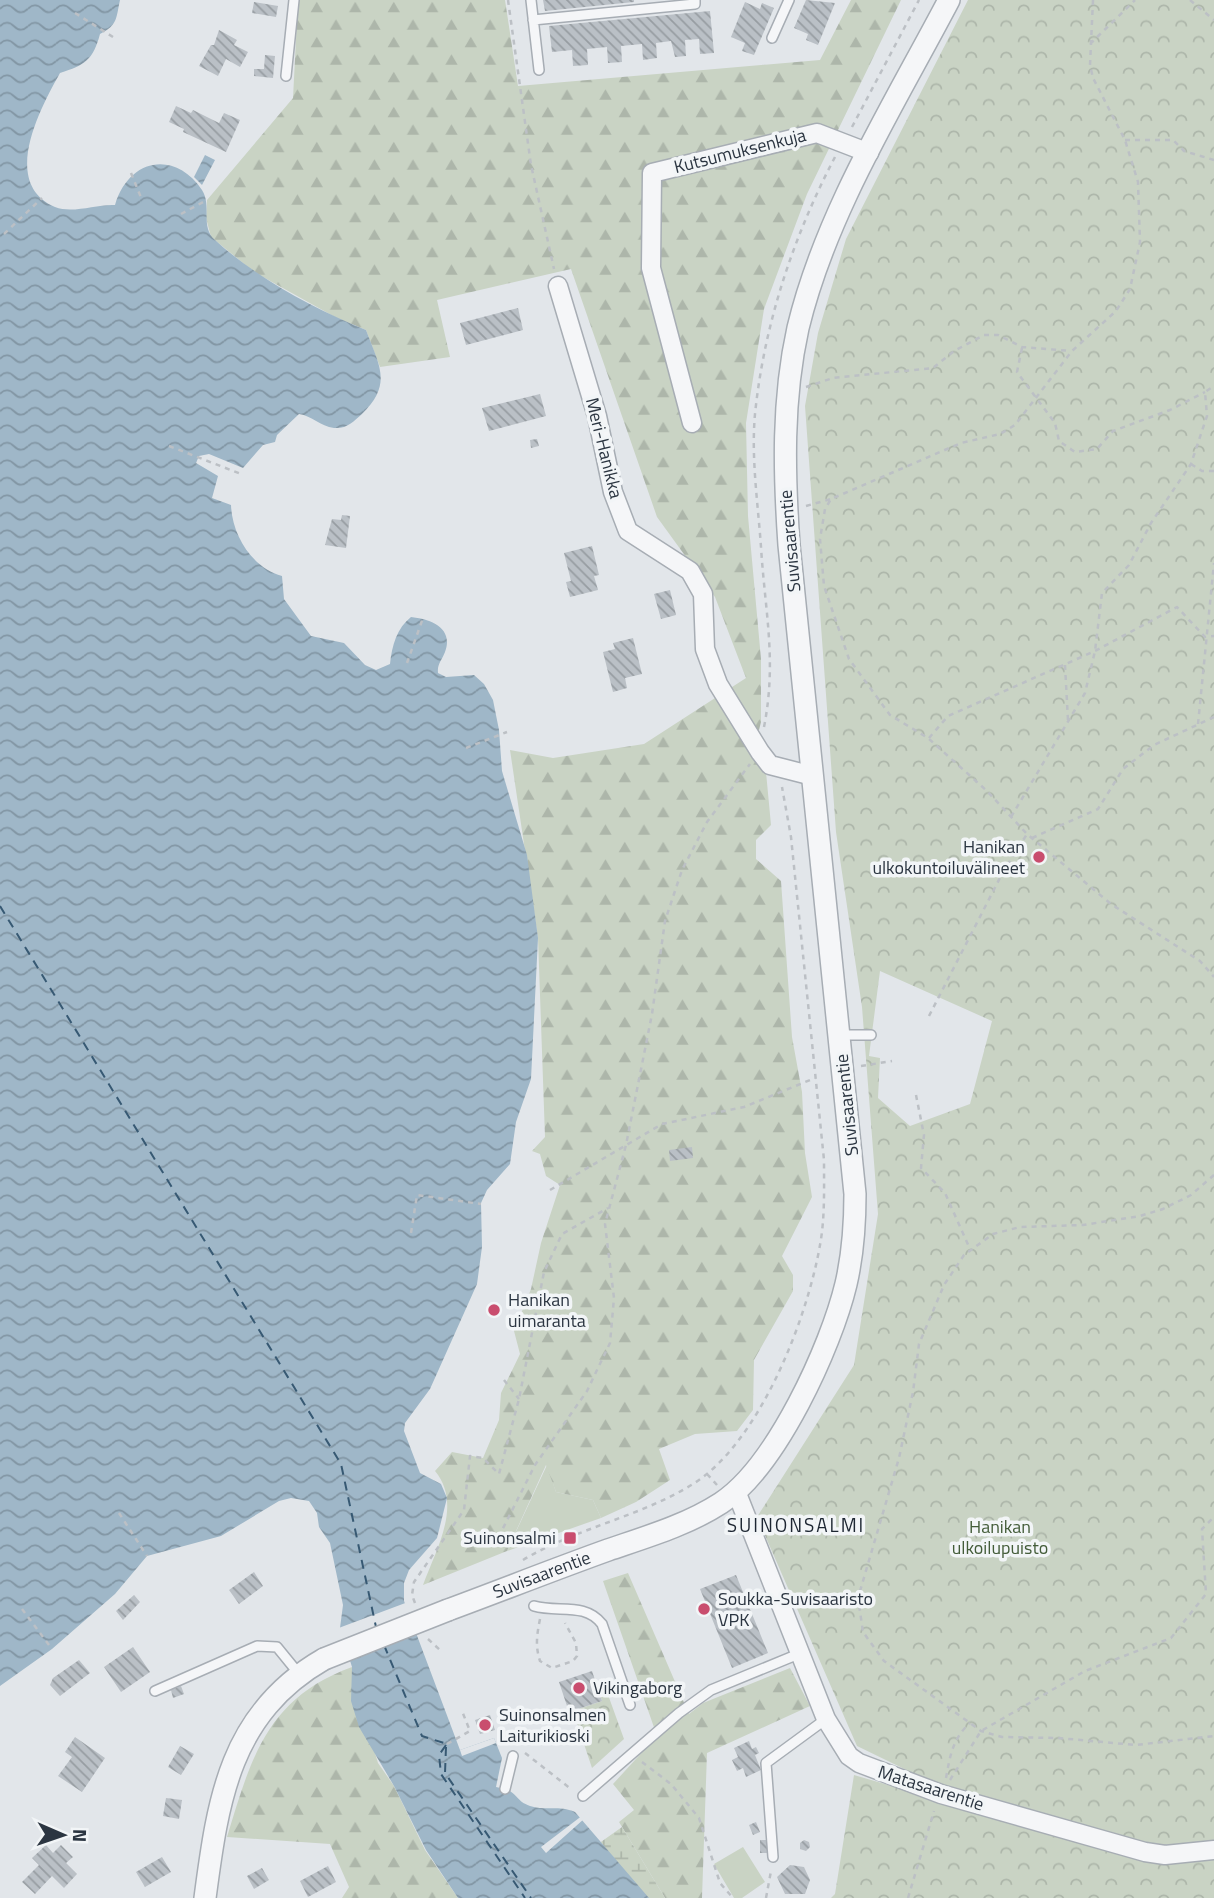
<svg xmlns="http://www.w3.org/2000/svg" width="1214" height="1898" font-family="'Titillium Web',sans-serif">
  <defs>
    <pattern id="forest-firs" width="22" height="20" patternUnits="userSpaceOnUse" patternTransform="scale(1.75)"><rect width="22" height="20" fill="#c9d3c4"/><path d="M5 1l3.5 6h-7zM16 11l3.5 6h-7z" fill="#adb6aa"/></pattern>
    <pattern id="wetland-marsh" width="20" height="14" patternUnits="userSpaceOnUse" patternTransform="scale(1.75)"><rect width="20" height="14" fill="#c9d3c4"/><path d="M1 5h8M5 5V1M11 12h8M15 12V8" fill="none" stroke="#adb6aa"/></pattern>
    <pattern id="park-crowns" width="20" height="18" patternUnits="userSpaceOnUse" patternTransform="scale(1.75)"><rect width="20" height="18" fill="#c9d3c4"/><path d="M2 6a3 3 0 1 1 6 0M12 15a3 3 0 1 1 6 0" fill="none" stroke="#adb6aa"/></pattern>
    <pattern id="water-waves" width="16" height="10" patternUnits="userSpaceOnUse" patternTransform="scale(1.75)"><rect width="16" height="10" fill="#9fb7c8"/><path d="M0 5q4-4 8 0t8 0" fill="none" stroke="#8296a4"/></pattern>
    <pattern id="building-back-hatch" width="6" height="6" patternUnits="userSpaceOnUse" patternTransform="scale(1.75)"><rect width="6" height="6" fill="#bac0c6"/><path d="M-1 5l2 2M0 0l6 6M5-1l2 2" fill="none" stroke="#979da2"/></pattern>
  </defs>
  <rect width="100%" height="100%" fill="#e2e6ea"/>
  <!-- green -->
  <path fill="#c9d3c4" d="M547,1465L556,1492L593,1500L601,1518L507,1551Z
    M743,1847L765,1882L742,1898H734L714,1864Z"/>
  <!-- forest -->
  <path fill="url(#forest-firs)" d="M298,0H505L518,86L820,60L851,0H901L807,194L764,309L746,423L748,516L761,659V722L753,754L766,772L771,825L756,840V859L781,881L792,1037L802,1092L805,1153L812,1197L782,1256L793,1275V1291L754,1360L753,1410L737,1431L695,1434L659,1449L670,1480L636,1502L601,1518L593,1500L556,1492L546,1465L507,1551L423,1585C436,1549 463,1505 435,1471L452,1452L483,1458L499,1420L501,1393L520,1354L514,1331L531,1289L541,1243L560,1185L546,1176L540,1154L532,1151L545,1137L538,938L510,750L553,758L644,744L746,678L715,597L657,517L571,269L437,300L450,357L380,367L366,330L335,317L254,272L211,237L206,218L207,200L293,98Z
    M628,1573L689,1714L703,1703L790,1668L810,1706L707,1753L702,1898H665L619,1822L634,1810L613,1784L657,1736L603,1581Z
    M352,1667V1677L378,1763L394,1786L425,1850L458,1898H342L349,1887L330,1844L227,1837C251,1758 267,1698 352,1667Z"/>
  <!-- wetland -->
  <path fill="url(#wetland-marsh)" d="M622,1827L665,1898H551L543,1883Z"/>
  <!-- park -->
  <path fill="url(#park-crowns)" fill-rule="evenodd" d="M968,0H1214V1898H831L835,1894L854,1775L919,1794L927,1780L857,1746L757,1517L854,1365L878,1214L862,1007L836,832L805,406L818,333L846,239ZM880,971L992,1021L970,1104L910,1126L878,1098L880,1058L869,1056Z
    M607,1692L624,1739L592,1768L573,1711L602,1701L600,1695Z"/>
  <!-- water -->
  <path fill="url(#water-waves)" d="M0,0H120C116,18 118,25 100,34C93,60 85,65 60,73C40,109 0,183 55,207C73,214 96,204 115,205C129,158 175,150 202,190C212,205 200,227 215,240C258,279 313,308 366,330C379,365 393,384 362,414C353,422 347,429 334,428C320,426 312,416 299,414L277,435L275,442L263,445L243,468L209,454L199,456L196,463L218,476L212,498L231,505C232,535 252,568 282,576L284,599L311,636L344,643L365,665L376,670L390,664C392,645 397,628 411,617C431,619 454,628 445,652C442,660 437,664 438,673L446,677L474,675L484,684L493,700L499,730L502,771L527,855L538,938L531,1079L516,1122L510,1164L487,1190L481,1203L482,1247L477,1284L430,1389L405,1423L404,1431L420,1473L441,1484L447,1498L437,1538L409,1570L404,1583V1601L460,1750L494,1738L502,1758L496,1787C520,1791 513,1800 530,1806C546,1811 559,1805 575,1812L649,1898H458L426,1850L394,1786L359,1727L351,1701L352,1667L340,1628L343,1605L330,1543L319,1527L317,1513L309,1501L291,1498L279,1501L221,1536L147,1556L115,1594L52,1649L0,1686Z
    M205,155L215,160L202,185L194,177Z"/>
  <!-- pier -->
  <path fill="#e2e6ea" d="M408,1602L419,1634L346,1660L336,1629Z
    M494,1738L496,1743L462,1756L460,1750Z
    M583,1815L585,1818L546,1853L541,1847Z"/>
  <g fill="none" stroke-linecap="round" stroke-linejoin="round">
    <!-- ferry -->
    <path stroke="#375973" stroke-width="2" stroke-dasharray="9 7" stroke-linecap="butt" d="M0,906L341,1464L376,1627
      M384,1645L422,1736L447,1744
      M446,1745L439,1755L441,1774L525,1898
      M446,1747L445,1773L531,1898"/>
  </g>
  <!-- building -->
  <path fill="url(#building-back-hatch)" d="M543,0H634V2L545,11Z
    M806,0L835,3L818,45L806,40L808,34L794,28Z
    M254,2L278,6L276,17L252,13Z
    M745,2L760,9L762,3L774,8L754,55L742,51L745,43L731,37Z
    M710,11L714,53L700,54L699,39L685,40L686,56L675,57L671,41L656,43L657,58L643,60L642,44L621,46L622,62L608,63L607,47L587,49L588,65L573,66L572,50L552,52L549,26Z
    M219,30L237,40L234,45L248,52L240,67L226,59L218,76L199,66L211,45H214Z
    M265,55L275,56L273,78L254,76V69H264Z
    M176,106L191,113L193,110L219,123L224,113L240,120L226,152L183,132L184,129L169,122Z
    M518,308L523,330L466,345L460,323Z
    M540,394L546,416L489,431L482,408Z
    M537,439L539,446L531,448L530,440Z
    M342,515L350,516L346,548L325,545L332,519L341,520Z
    M592,546L599,575L594,576L598,590L570,597L566,582L571,581L564,553Z
    M670,590L676,615L661,619L654,594Z
    M633,638L642,674L625,678L627,688L613,692L603,652L615,649L613,643Z
    M692,1147L693,1158L670,1161L669,1150Z
    M254,1572L263,1586L239,1604L229,1590Z
    M736,1575L768,1653L732,1668L700,1589Z
    M134,1595L140,1602L123,1620L116,1611Z
    M133,1647L150,1672L121,1692L104,1667Z
    M79,1660L90,1673L60,1696L50,1685L53,1678Z
    M592,1671L602,1701L569,1712L559,1682Z
    M181,1686L184,1694L173,1698L171,1690Z
    M490,1715L495,1730L480,1734L475,1720Z
    M75,1737L105,1758L82,1792L58,1776L72,1757L65,1752Z
    M749,1741L752,1749L756,1747L759,1753L755,1755L761,1770L746,1777L743,1768L737,1771L732,1760L738,1757L734,1748Z
    M180,1746L194,1754L181,1775L168,1767Z
    M166,1798L182,1800L179,1819L163,1816Z
    M756,1822L760,1832L753,1835L749,1825Z
    M760,1840H767V1853H760Z
    M804,1840L809,1842L810,1847L806,1851L800,1849V1843Z
    M46,1845L53,1853L61,1845L73,1857L66,1863L77,1874L64,1888L52,1876L35,1894L22,1882L39,1865L32,1858Z
    M162,1857L171,1872L145,1887L136,1872Z
    M790,1865L804,1867L810,1880L805,1894H785L777,1877Z
    M328,1866L336,1882L308,1897L300,1881Z
    M262,1868L269,1880L254,1889L247,1876Z"/>
  <g fill="none" stroke-linecap="round" stroke-linejoin="round">
    <defs>
      <path id="service" d="M531,0L539,70
        M533,20L695,4V0
        M772,38L789,0
        M286,76L294,0
        M839,1035H871
        M534,1606C558,1613 585,1602 602,1624L630,1705
        M155,1691L257,1646L277,1647L299,1674
        M505,1789L513,1756
        M583,1796L679,1713L711,1690L801,1653
        M773,1857L766,1763L826,1719"/>
      <path id="minor" d="M558,286L597,416L613,492L628,531L690,571L703,594L705,649L718,684L760,752L770,765L813,776
        M692,423L651,268L652,173L817,133L869,153
        M736,1491L826,1719L849,1756L859,1763L941,1794L1145,1852L1165,1855L1214,1850"/>
      <g id="tertiary">
        <path id="s1" d="M448,1610C502,1590 555,1569 608,1550C646,1537 687,1525 721,1503C776,1467 831,1347 846,1284C853,1254 855,1225 855,1194L789,545C784,473 782,400 798,328C826,212 894,105 949,0"/>
        <path d="M205,1898C218,1799 230,1713 324,1659"/>
      </g>
    </defs>
    <!-- service casing -->
    <use href="#service" stroke="#a7adb4" stroke-width="12"/>
    <!-- minor casing -->
    <use href="#minor" stroke="#a7adb4" stroke-width="21"/>
    <!-- tertiary casing -->
    <use href="#tertiary" stroke="#a7adb4" stroke-width="24"/>
    <!-- path -->
    <path stroke="#bcc0c5" stroke-width="2.5" stroke-dasharray="5 5" stroke-linecap="butt" d="M508,0L531,165L554,269
      M1093,0L1090,65L1093,78L1125,140L1138,182L1140,242L1130,289L1116,311L1072,351L1015,425L1000,434L961,443L831,499L825,509L820,539L824,586L849,659L890,715L928,738L987,791L1027,834L1111,904L1200,961L1214,977
      M1190,0L1214,20
      M75,13L113,37
      M1090,44L1135,0
      M852,127L919,0
      M1125,140H1173L1184,151L1214,160
      M131,173L142,200
      M181,214L207,200
      M4,234L42,198
      M1022,348L1017,372L1055,423L1059,441L1075,452L1097,449L1113,431L1170,410L1205,392
      M806,387L833,378L933,368L954,351L984,335H998L1022,347L1071,351
      M169,446L241,474
      M1191,464L1202,471H1214
      M806,506L831,499
      M407,663L423,618
      M1065,665L1068,721
      M1198,724L1214,563
      M764,727C777,661 765,612 761,547C758,504 751,458 755,414C764,325 793,237 835,157
      M929,738L948,716L1095,651L1177,607L1205,637L1214,636
      M466,748L507,732
      M1011,817L1085,693L1095,651L1102,593L1129,565L1151,523L1191,464L1207,416L1205,392L1214,386
      M1032,838L1098,809L1123,769L1154,745L1214,717
      M929,1016L1003,872L1027,834
      M861,1066L892,1061
      M916,1095L924,1135L921,1168L945,1193L970,1249
      M1214,1175L1191,1195L1163,1209L1140,1216L1083,1225L1020,1227L993,1234L964,1255L944,1285L919,1344L913,1392L899,1458L858,1598L863,1632L884,1661L981,1731L1002,1737L1058,1738L1136,1745L1214,1736
      M550,1190L662,1124L744,1107L815,1078
      M411,1233L417,1195L481,1204
      M504,1380L519,1399
      M707,1474L717,1485
      M119,1513L147,1556
      M494,1546L535,1465L587,1391L610,1343L614,1298L605,1224L626,1145L652,1014L665,921L682,870L707,822L750,764
      M523,1560C576,1528 640,1517 693,1484C759,1443 807,1320 820,1245C825,1218 824,1189 824,1160L791,837L782,787
      M795,1595L858,1598
      M415,1603L412,1595L414,1582L464,1510L470,1456L483,1458L499,1474L519,1399L544,1272L562,1234L608,1208
      M22,1609L52,1649
      M540,1619C537,1634 535,1646 540,1661L552,1668L573,1661L577,1656L576,1643L565,1623
      M428,1639L441,1651
      M447,1744L470,1731L462,1711
      M525,1753L571,1789
      M642,1762L671,1784L699,1818L720,1883L733,1898
      M946,1778C950,1757 952,1739 970,1723
      M950,1780L981,1731L1085,1671L1171,1638L1206,1594L1202,1529L1214,1517
      M766,1898L771,1871
      M908,1898L934,1811"/>
    <!-- service -->
    <use href="#service" stroke="#f5f6f8" stroke-width="9"/>
    <!-- minor -->
    <use href="#minor" stroke="#f5f6f8" stroke-width="18"/>
    <!-- tertiary -->
    <use href="#tertiary" stroke="#f5f6f8" stroke-width="21"/>
    <defs>
      <path id="tertiary-bridge" d="M324,1659L448,1610"/>
    </defs>
    <!-- tertiary-bridge casing -->
    <use href="#tertiary-bridge" stroke="#a7adb4" stroke-width="24" stroke-linecap="butt"/>
    <!-- tertiary-bridge -->
    <use href="#tertiary-bridge" stroke="#f5f6f8" stroke-width="21"/>
  </g>
  <!-- markers -->
  <g fill="#c94d6e" stroke="#f2f5f7" stroke-width="2.5">
    <circle cx="1039" cy="857" r="7"/>
    <circle cx="494" cy="1310" r="7"/>
    <rect x="563" y="1531" width="14" height="14" rx="3.5"/>
    <circle cx="704" cy="1609" r="7"/>
    <circle cx="579" cy="1688" r="7"/>
    <circle cx="485" cy="1725" r="7"/>
  </g>
  <g text-anchor="middle" stroke-width="7" stroke-linejoin="round" paint-order="stroke">
    <!-- street labels -->
    <g font-size="18" fill="#2b3541" stroke="#f2f5f7">
      <text transform="translate(740 151) rotate(-14)" y="6">Kutsumuksenkuja</text>
      <text transform="translate(604 448) rotate(76)" y="6">Meri-Hanikka</text>
      <text transform="translate(790 541) rotate(-95)" y="6">Suvisaarentie</text>
      <text transform="translate(847 1105) rotate(-96)" y="6">Suvisaarentie</text>
      <text dy="6" stroke="none"><textPath href="#s1" startOffset="100">Suvisaarentie</textPath></text>
      <text transform="translate(931 1788) rotate(18)" y="6">Matasaarentie</text>
    </g>
    <!-- poi labels -->
    <g font-size="18" fill="#2b3541" stroke="#f2f5f7" text-anchor="start">
      <text x="1025" y="853" text-anchor="end">Hanikan<tspan x="1025" dy="21">ulkokuntoiluvälineet</tspan></text>
      <text x="508" y="1306">Hanikan<tspan x="508" dy="21">uimaranta</tspan></text>
      <text x="556" y="1544" text-anchor="end">Suinonsalmi</text>
      <text x="718" y="1605">Soukka-Suvisaaristo<tspan x="718" dy="21">VPK</tspan></text>
      <text x="593" y="1694">Vikingaborg</text>
      <text x="499" y="1721">Suinonsalmen<tspan x="499" dy="21">Laiturikioski</tspan></text>
    </g>
    <!-- park labels -->
    <g font-size="18" fill="#435c39" stroke="#f2f5f7">
      <text x="1000" y="1533">Hanikan<tspan x="1000" dy="21">ulkoilupuisto</tspan></text>
    </g>
    <!-- neighbourhood labels -->
    <g font-size="19" letter-spacing="2" fill="#1d2632" stroke="#f2f5f7">
      <text x="796" y="1532">SUINONSALMI</text>
    </g>
  </g>
  <!-- north arrow -->
  <g transform="translate(63 1835) rotate(92)" stroke="#f2f5f7" stroke-width="5" paint-order="stroke">
  <path d="M0-5L12 26L0 18L-12 26Z" fill="#2b3541"/>
  <text y="-10" font-size="19" font-weight="bold" text-anchor="middle" fill="#2b3541">N</text>
  </g>
</svg>
